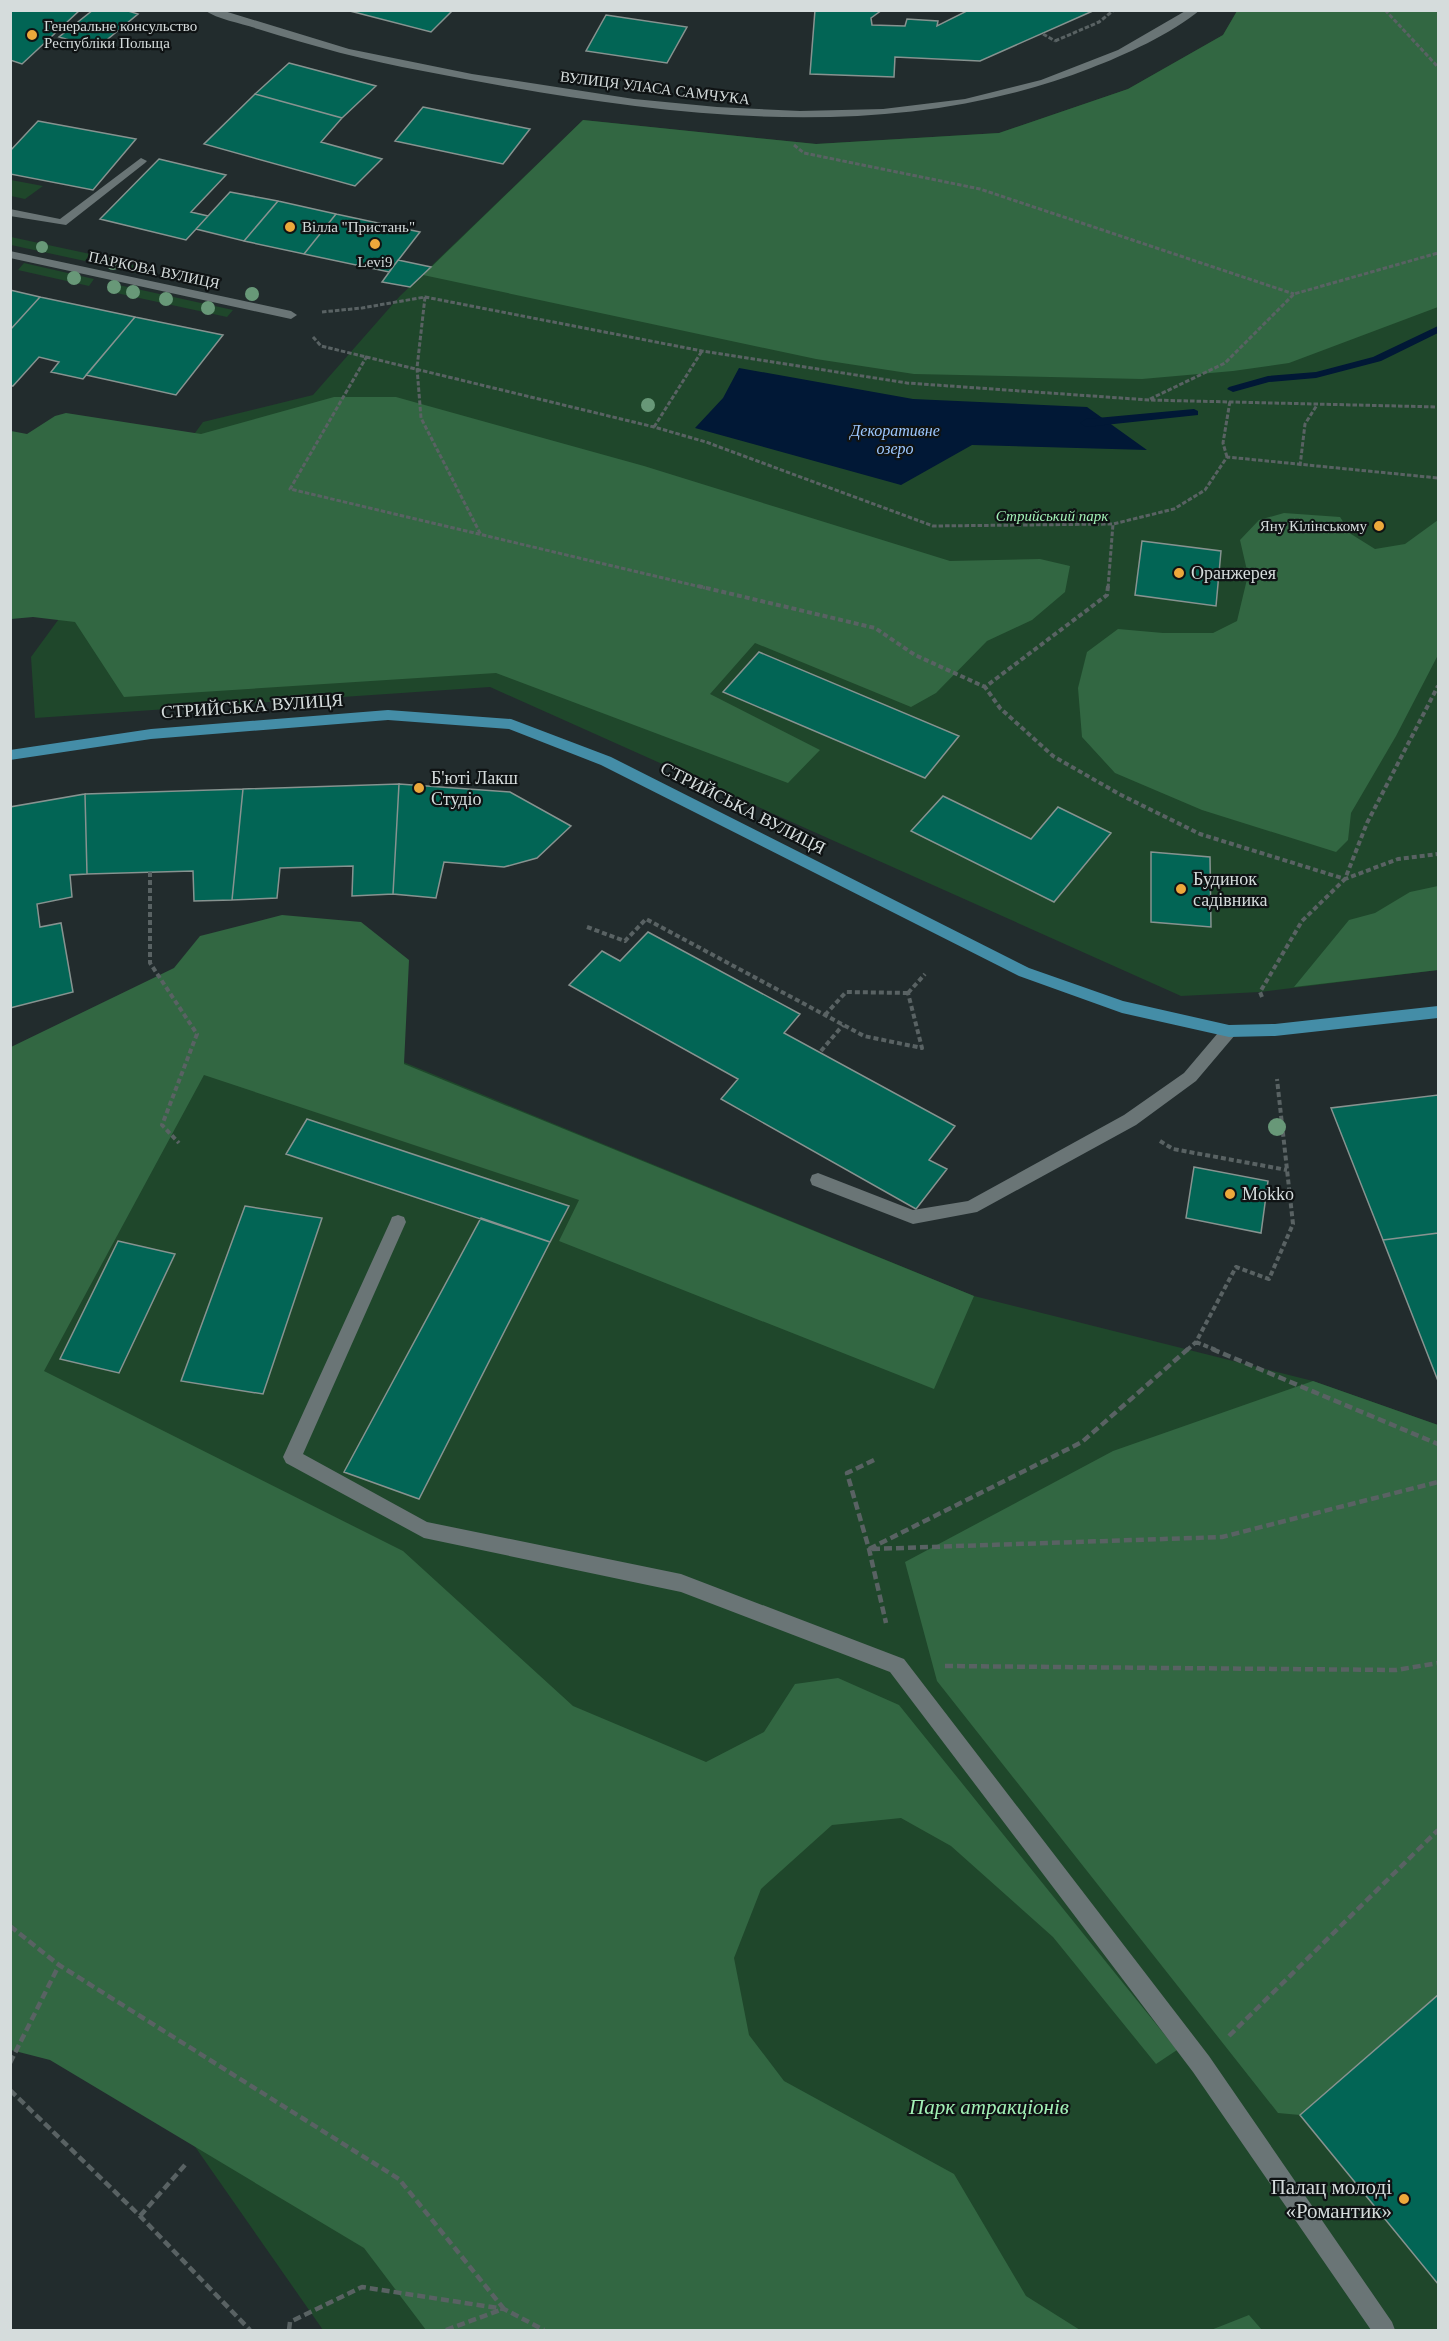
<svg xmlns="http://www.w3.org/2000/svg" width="1449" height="2341" font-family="Georgia,serif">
  <rect width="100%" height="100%" fill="#222c2d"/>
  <!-- green -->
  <path fill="#1f472b" d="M1237,11H1438V970L1260,992L1181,996L490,687L35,718L31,657L203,422L313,395L400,296L583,120L816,144L999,133L1128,89L1223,35Z
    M11,180L43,186L25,199L11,196Z
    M11,237L90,254L85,261L11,245Z
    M109,260L156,270L150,276L104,266Z
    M24,263L94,279L89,286L18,270Z
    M114,284L233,310L227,317L107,291Z
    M223,988L974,1296L1313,1381L1438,1425V2330H323L159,2095L11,1979L10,1087Z"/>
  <!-- forest -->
  <path fill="#326742" d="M1237,11H1438V307L1289,363L1233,371L1142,379L914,374L816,359L423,275L583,120L816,144L999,133L1128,89L1223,35Z
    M334,397H396L644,466L950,561L1040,559L1070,566L1065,592L1032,620L987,641L936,693L911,707L755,643L710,694L820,750L788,783L496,673L124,697L75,622L33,617L11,619V431L27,434L55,416L66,413L201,434Z
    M1284,513L1340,517L1351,534L1375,549L1405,544L1438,520V655L1396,736L1351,813L1348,840L1336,852L1202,810L1115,773L1082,737L1078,688L1087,652L1118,629L1163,633H1213L1237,621L1248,575L1240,540L1259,520Z
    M1438,886V970L1294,987L1349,920L1375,913L1410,892Z
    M282,915L361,922L409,960L404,1064L974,1296L934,1389L559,1241L579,1200L204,1075L44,1371L403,1551L573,1706L706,1762L764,1732L795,1684L838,1678L899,1705L1177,2050L1156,2064L1053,1937L951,1846L901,1818L832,1825L761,1889L734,1958L749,2035L784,2081L954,2174L1026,2296L1080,2330H426L364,2248L50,2060L11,2050V1047L174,968L200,936Z
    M1313,1381L1438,1425V1995L1300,2115L1278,2113L937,1681L905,1562L1113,1451Z
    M1249,2315L1262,2330H1211Z"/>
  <!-- water -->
  <path fill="#011836" d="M739,368L913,399L1087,407L1147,450L972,445L901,485L695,428L723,398Z"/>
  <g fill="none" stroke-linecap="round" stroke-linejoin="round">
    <!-- stream -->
    <path fill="#011836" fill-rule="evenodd" d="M1438,326V333L1381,361L1316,378L1269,382L1233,392L1227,389L1229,387L1268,376L1316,372L1373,357Z
      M1194,409L1198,411V415L1086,427L1080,423L1086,419Z"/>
  </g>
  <!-- building -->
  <path fill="#026555" stroke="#879390" stroke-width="1.5" d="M10,10H80L22,64L10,60Z
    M93,10H125L138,14L97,48L59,37Z
    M346,10H453L431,32Z
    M815,10H882L871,18L872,25L905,26L907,19L938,21L937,26L965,12L962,10H1095L980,61L895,57L894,77L810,74Z
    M606,15L687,27L667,63L586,51Z
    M289,63L376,86L342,118L255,94Z
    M255,94L342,118L321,142L382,159L355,186L204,144Z
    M423,107L530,129L503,164L395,141Z
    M38,121L136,139L93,190L10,174V151Z
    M159,159L226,175L191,212L208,216L186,240L100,219Z
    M230,192L278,201L244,241L196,229Z
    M278,201L336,214L304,254L244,241Z
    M336,214L420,232L389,272L304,254Z
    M398,260L431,267L410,287L382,282Z
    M10,290L40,297L10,330Z
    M40,297L135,317L83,379L51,372L59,362L39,357L13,386H10V330Z
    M135,317L223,335L176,395L86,375Z
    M1142,541L1221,551L1216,606L1135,595Z
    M759,652L959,736L925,778L723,692Z
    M399,784L393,894L352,896L353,866L280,868L277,898L232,900L243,789Z
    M399,784L510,792L571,826L537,858L504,867L444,862L436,898L393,894Z
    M243,789L232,900L194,901L193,871L87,874L85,794Z
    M85,794L87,874L70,875L72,897L37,904L40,927L61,923L73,992L10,1008V807Z
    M943,796L1031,839L1058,807L1111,833L1054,902L911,831Z
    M1151,852L1210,857L1211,927L1151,922Z
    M648,932L800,1014L784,1033L955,1126L929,1160L947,1169L916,1209L721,1099L738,1079L569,985L602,951L620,961Z
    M1438,1095V1233L1383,1240L1331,1108Z
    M307,1119L569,1206L550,1242L286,1154Z
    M1194,1167L1268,1181L1261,1233L1186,1218Z
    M245,1206L322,1218L263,1394L181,1381Z
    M481,1218L550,1242L419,1499L344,1472Z
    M1438,1233V1381L1383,1240Z
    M118,1241L175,1254L119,1373L60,1359Z
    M1438,1995V2284L1300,2115Z"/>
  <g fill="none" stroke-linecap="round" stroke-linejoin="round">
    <!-- path-far2 -->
    <path stroke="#596263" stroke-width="3" stroke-dasharray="4.5 2" stroke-linecap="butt" d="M1385,10L1438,67
      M1043,34L1055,41
      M1055,41L1099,22L1114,10
      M794,145L804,153L980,189L1294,294
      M425,297L417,368L421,418L481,535
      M322,312L362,308L425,297L702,351L907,383L1149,400L1438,407
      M313,337L321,346L654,427L706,442L933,526L1113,524L1174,509L1205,490L1227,457L1438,478
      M367,356L290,489L705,588
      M1150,399L1225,363L1294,294L1438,253
      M654,427L702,351
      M1227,457L1223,443L1230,401
      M1300,466L1305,424L1317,405
      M1108,588L1113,524"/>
    <!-- path-far1 -->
    <path stroke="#596263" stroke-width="4" stroke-dasharray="5 3" stroke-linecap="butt" d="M698,586L875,628L915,655L985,687
      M1108,586L1107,595L985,687L1000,708L1053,756L1119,794L1200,834L1345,879L1398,859L1438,854
      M150,872V963L197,1034L162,1125L179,1143
      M587,927L625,941L646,919L864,1036L922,1048L908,993
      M908,993L925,974
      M1262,997L1260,992L1302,921L1345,879L1367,823L1438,686
      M825,1015L846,992L908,993
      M821,1051L843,1025
      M1160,1141L1173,1149L1287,1170
      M1196,1342L1216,1350
      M1187,1350L1196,1342L1236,1267L1269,1279L1293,1224L1277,1079"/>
    <!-- path -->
    <path stroke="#596263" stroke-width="4.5" stroke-dasharray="8 4" stroke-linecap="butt" d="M1212,1349L1438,1444
      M874,1460L847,1473L869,1549L886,1623
      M869,1549L1082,1442L1188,1349
      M872,1549L1222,1537L1438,1482
      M945,1666L1396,1670L1438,1663
      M10,1926L59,1965L399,2179L504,2309
      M1229,2036L1438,1830
      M10,2063L59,1965
      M10,2090L140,2216L250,2330
      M140,2216L185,2165
      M289,2330L290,2322L362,2287L504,2309L544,2330
      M446,2330L503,2309"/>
    <!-- service -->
    <path fill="#6a7576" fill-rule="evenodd" d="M141,158L147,161L145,163L66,225L10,216V209L60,219Z
      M1229,1025L1235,1027L1237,1031L1235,1035L1196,1081L1136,1125L977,1212L913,1224L812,1185L810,1180L812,1175L818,1173L913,1210L968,1201L1124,1115L1184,1073L1223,1027Z
      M398,1215L404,1217L406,1222L303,1454L427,1522L681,1574L904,1659L1209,2056L1392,2322L1395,2330H1371L1193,2072L890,1672L681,1592L424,1538L286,1463L283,1457L390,1222L392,1217Z"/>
    <!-- pedestrian -->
    <path fill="#6a7576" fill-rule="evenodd" d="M10,251L291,311L297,315L291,319L10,258Z"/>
    <!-- minor -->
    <path fill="#6a7576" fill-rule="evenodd" d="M204,10H221L349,49L472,74L634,99L717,107L800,111L883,109L965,99L1041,80L1118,50L1187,10H1200C1173,33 1123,56 1091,68C879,151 639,113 423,71C367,61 312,46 258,29C241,23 219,20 204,10Z"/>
    <!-- primary -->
    <path fill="#448da7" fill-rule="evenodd" d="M388,710L511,719L611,757L1029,968L1123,1001L1229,1025L1275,1024L1438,1006V1018L1275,1036L1229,1037L1122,1013L1019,976L601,765L509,729L388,720L151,739L10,760V750L151,729Z"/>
  </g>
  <!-- trees -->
  <g fill="#689878">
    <circle cx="42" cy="247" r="6"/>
    <circle cx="113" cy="263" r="7"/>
    <circle cx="74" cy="278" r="7"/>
    <circle cx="114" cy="287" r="7"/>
    <circle cx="133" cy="292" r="7"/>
    <circle cx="252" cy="294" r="7"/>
    <circle cx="166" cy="299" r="7"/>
    <circle cx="208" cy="308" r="7"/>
    <circle cx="648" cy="405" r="7"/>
    <circle cx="1277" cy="1127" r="9"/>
  </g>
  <!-- markers -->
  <g fill="#eda83b" stroke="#0f1314" stroke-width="2">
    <circle cx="32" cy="35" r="6"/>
    <circle cx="290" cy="227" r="6"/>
    <circle cx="375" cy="244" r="6"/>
    <circle cx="1379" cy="526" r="6"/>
    <circle cx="1179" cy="573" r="6"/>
    <circle cx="419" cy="788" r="6"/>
    <circle cx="1181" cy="889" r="6"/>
    <circle cx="1230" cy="1194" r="6"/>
    <circle cx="1404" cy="2199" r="6"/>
  </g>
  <g text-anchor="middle" stroke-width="4.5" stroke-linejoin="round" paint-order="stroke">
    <!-- far-poi labels -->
    <g font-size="15" fill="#d5dcdc" stroke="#0f1314" text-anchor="start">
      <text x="44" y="31">Генеральне консульство<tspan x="44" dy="17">Республіки Польща</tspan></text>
      <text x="302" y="232">Вілла "Пристань"</text>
      <text x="375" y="267" text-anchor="middle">Levi9</text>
      <text x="1367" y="531" text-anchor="end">Яну Кілінському</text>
    </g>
    <!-- far-street labels -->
    <g font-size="15" fill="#d5dcdc" stroke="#0f1314">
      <text transform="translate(655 88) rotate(7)" y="5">ВУЛИЦЯ УЛАСА САМЧУКА</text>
      <text transform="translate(154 270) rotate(12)" y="5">ПАРКОВА ВУЛИЦЯ</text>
    </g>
    <!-- far-park labels -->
    <g font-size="15" font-style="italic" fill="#a2f1b6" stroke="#0f1314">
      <text x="1052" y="521">Стрийський парк</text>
    </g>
    <!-- far-water labels -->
    <g font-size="16" font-style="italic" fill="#9dc8ff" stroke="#0f1314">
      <text x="895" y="436">Декоративне<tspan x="895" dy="18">озеро</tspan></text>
    </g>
    <!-- poi labels -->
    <g font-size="18" fill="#d5dcdc" stroke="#0f1314" text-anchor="start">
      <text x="1191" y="579">Оранжерея</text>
      <text x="431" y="784">Б'юті Лакш<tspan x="431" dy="21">Студіо</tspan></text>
      <text x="1193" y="885">Будинок<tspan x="1193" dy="21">садівника</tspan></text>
      <text x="1242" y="1200">Mokko</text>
    </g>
    <!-- street labels -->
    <g font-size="18" fill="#d5dcdc" stroke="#0f1314">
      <text transform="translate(252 706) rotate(-4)" y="6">СТРИЙСЬКА ВУЛИЦЯ</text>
      <text transform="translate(743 808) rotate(27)" y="6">СТРИЙСЬКА ВУЛИЦЯ</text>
    </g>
    <!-- near-park labels -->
    <g font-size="21" font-style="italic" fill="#a2f1b6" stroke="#0f1314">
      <text x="989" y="2114">Парк атракціонів</text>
    </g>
    <!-- near-poi labels -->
    <g font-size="21" fill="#d5dcdc" stroke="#0f1314" text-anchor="end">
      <text x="1392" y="2194">Палац молоді<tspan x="1392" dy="24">«Романтик»</tspan></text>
    </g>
  </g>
  <!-- border -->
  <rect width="1449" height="2341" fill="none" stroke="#d5dcdc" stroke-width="24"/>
</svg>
